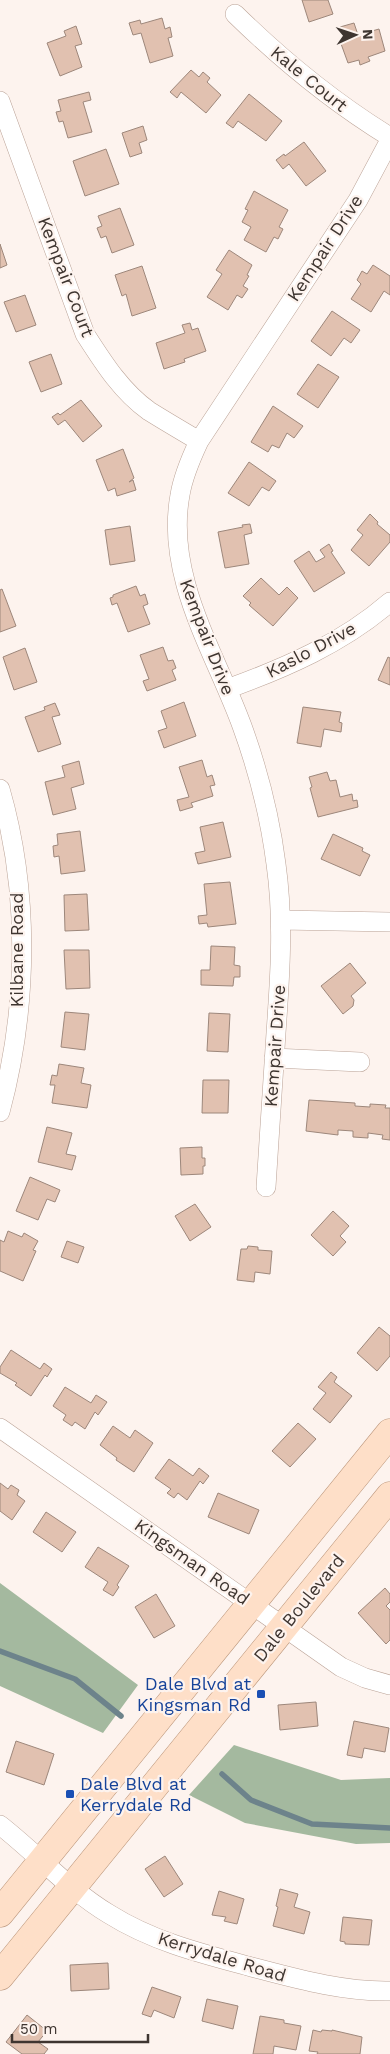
<svg xmlns="http://www.w3.org/2000/svg" width="390" height="2054" font-family="'Work Sans',sans-serif">
  <rect width="100%" height="100%" fill="#fdf3ee"/>
  <!-- forest -->
  <path fill="#a4b99f" d="M0,1583L138,1685L103,1733L0,1686Z
    M234,1745L341,1780L390,1778V1843L356,1844L245,1823L189,1795Z"/>
  <g fill="none" stroke-linecap="round" stroke-linejoin="round">
    <!-- stream -->
    <path stroke="#6d838b" stroke-width="5.5" d="M0,1651L75,1679L121,1716
      M222,1774L251,1800L312,1824L390,1828"/>
  </g>
  <!-- building -->
  <path fill="#e1c1b0" stroke="#9d877b" d="M302,0H328L333,14L309,22Z
    M162,18L165,29L170,27L172,37L168,38L173,56L150,63L141,33L133,35L129,23L140,20L141,24Z
    M354,23L358,35L379,29L385,51L368,57L370,61L360,65L359,60L348,63L340,41L344,40L340,27Z
    M76,26L82,44L75,46L82,67L60,76L47,43L66,36L64,31Z
    M191,70L199,77L203,72L210,78L207,82L221,95L206,113L181,92L177,98L170,92Z
    M89,92L91,100L83,102L92,132L68,138L63,121L59,122L56,112L61,111L58,100Z
    M249,94L282,121L266,141L238,121L233,128L226,123Z
    M143,126L147,140L139,143L142,153L130,157L122,133Z
    M304,142L326,171L306,186L289,164L283,169L276,160L284,154L285,156Z
    M106,149L119,184L85,196L73,161Z
    M254,191L288,210L279,227L283,229L278,239L274,237L266,252L244,240L251,227L242,222L248,210L245,209Z
    M120,208L134,245L112,253L106,236L101,238L97,228L102,226L98,216Z
    M0,244L7,265L0,268Z
    M229,250L252,265L247,275L249,276L243,286L248,289L242,298L237,295L228,310L207,297L222,274L216,270Z
    M373,265L390,276V295L384,291L371,312L351,299L361,284L357,280L362,271L367,274Z
    M142,266L156,308L132,316L126,294L122,296L115,275Z
    M25,295L36,325L16,332L4,302Z
    M332,311L360,330L351,343L344,338L331,356L311,341Z
    M190,323L192,330L198,328L206,351L184,359L185,362L164,369L156,343L185,333L182,325Z
    M51,354L62,384L41,392L29,362Z
    M318,364L339,377L318,408L297,394Z
    M81,400L102,426L83,442L65,420L58,425L52,417L58,413L60,415Z
    M273,406L303,426L294,438L287,433L279,448L272,445L268,452L251,442Z
    M123,449L134,478L129,482L133,480L136,490L117,496L115,488L108,491L96,460Z
    M249,462L276,481L269,491L262,487L249,506L228,493Z
    M370,514L378,522L377,524L390,535V542L369,566L351,550L363,535L357,530Z
    M250,524L252,533L244,535L249,564L225,568L218,532L243,527L242,525Z
    M130,526L135,561L110,565L105,530Z
    M329,544L333,551L331,552L345,573L314,592L294,561L309,551L316,562L325,557L320,550Z
    M261,578L279,595L287,587L298,598L273,626L249,605L251,603L243,596Z
    M136,586L140,596L145,594L148,604L143,606L150,624L128,632L117,603L112,605L110,598L113,597V595Z
    M2,589L16,626L0,632V590Z
    M163,647L168,661L173,660L176,668L172,670L176,680L147,691L143,681L149,679L140,655Z
    M25,648L37,682L14,690L3,657Z
    M388,657L390,658V685L378,680Z
    M184,702L196,736L164,748L158,731L167,728L161,711Z
    M55,703L60,715L52,717L61,744L38,752L25,717L45,710L44,707Z
    M303,707L341,712L339,722L342,723L341,732L324,729L321,747L297,743Z
    M202,760L207,777L212,775L215,785L210,786L213,796L191,803L193,807L180,811L177,800L189,797L179,767Z
    M79,761L84,784L71,788L76,809L53,815L45,782L65,777L62,766Z
    M327,772L330,781L336,780L340,797L352,794L353,801L357,800L358,807L318,817L310,788L312,787L309,777Z
    M223,822L231,857L198,864L195,853L205,851L200,827Z
    M80,831L85,871L61,874L59,856L54,857L53,846L58,845L57,834Z
    M333,834L363,848L362,851L370,855L360,876L321,859Z
    M230,882L236,924L208,927L207,923L199,924L198,916L207,915L204,884Z
    M87,894L89,930L65,931L64,895Z
    M211,946L235,947L234,965L240,966V977H234L233,986L201,985V970H210Z
    M64,950H89L90,988L66,989Z
    M350,963L366,983L351,996L354,1000L353,1006L343,1014L321,986Z
    M65,1012L89,1014L85,1050L61,1047Z
    M209,1013L230,1014L228,1052L207,1051Z
    M59,1064L84,1068L81,1083L91,1085L87,1108L52,1103L55,1085H50L52,1075L57,1076Z
    M203,1080H229L228,1113H202Z
    M309,1100L355,1103V1106L370,1107V1104L386,1105L385,1108H390V1140L382,1139L383,1135L368,1133V1138L353,1137V1131L338,1130V1135L306,1131Z
    M47,1127L72,1133L66,1154L76,1156L72,1170L38,1162Z
    M202,1147V1158H205V1166H203V1174L181,1175L180,1148Z
    M30,1177L60,1190L55,1202L47,1199L38,1220L16,1211Z
    M195,1204L211,1227L190,1241L175,1216Z
    M333,1211L349,1226L340,1236L346,1242L333,1256L311,1235Z
    M8,1231L22,1237L24,1233L38,1241L33,1250L36,1251L23,1281L0,1271V1240L4,1242Z
    M67,1241L84,1247L78,1263L61,1257Z
    M248,1246L258,1247V1250L272,1251L270,1274L255,1272L254,1282L237,1280L241,1249H247Z
    M379,1327L390,1336V1356L377,1371L357,1353Z
    M11,1350L40,1369L44,1363L52,1369L47,1377L45,1375L31,1396L15,1385L17,1383L0,1373V1367Z
    M331,1372L337,1377L334,1382L352,1396L330,1423L313,1409L326,1393L318,1387Z
    M65,1387L91,1403L96,1395L107,1402L98,1415L95,1412L85,1429L75,1422L72,1426L63,1420L66,1415L53,1406Z
    M298,1423L316,1439L290,1467L272,1451Z
    M113,1426L130,1438L135,1430L153,1443L134,1472L116,1460L117,1458L100,1445Z
    M169,1459L193,1476L199,1468L209,1476L203,1484L200,1481L187,1500L178,1493L174,1498L167,1493L171,1489L155,1478Z
    M0,1483L8,1489L11,1485L19,1490L17,1495L25,1501L12,1520L0,1511Z
    M218,1493L259,1510L249,1534L208,1517Z
    M46,1512L76,1532L62,1552L33,1532Z
    M98,1547L129,1566L117,1585L119,1587L113,1596L103,1590L108,1582L85,1567Z
    M385,1588L390,1594V1602L386,1606L390,1610V1640L386,1644L358,1613Z
    M156,1594L175,1626L154,1638L135,1607Z
    M316,1702L318,1726L280,1730L278,1705Z
    M354,1721L389,1728L385,1752L364,1748L362,1758L347,1755Z
    M16,1741L54,1754L44,1785L6,1772Z
    M165,1856L183,1884L164,1897L145,1869Z
    M280,1889L298,1894L294,1907L310,1912L304,1934L273,1926L278,1907L276,1906Z
    M219,1891L244,1899L237,1924L224,1921L226,1917L212,1915Z
    M343,1917L372,1920L369,1945L345,1944V1942L340,1941Z
    M108,1963L109,1989L71,1991L70,1965Z
    M152,1987L181,1997L174,2018L154,2010L151,2017L142,2014Z
    M207,1999L238,2006L233,2029L202,2021Z
    M27,2015L47,2031L38,2042L48,2049L44,2054H22L6,2042Z
    M260,2016L284,2020V2023L301,2026L296,2050L274,2046L273,2054H253Z
    M313,2030L321,2032L322,2030L332,2031V2030L362,2037L360,2054H317L318,2052L309,2051Z"/>
  <g fill="none" stroke-linecap="round" stroke-linejoin="round">
    <defs>
      <path id="street" d="M235,14C283,61 333,102 390,137
        M0,101L85,334C103,362 121,391 149,411C165,421 182,431 199,441
        M227,689C285,668 343,643 390,602
        M0,789C30,893 28,1008 0,1112
        M281,920L390,922
        M274,1058L360,1062
        M266,1187C269,1136 273,1085 276,1033C280,977 284,920 276,864C270,817 258,770 242,726C215,652 165,577 180,495C183,476 191,458 199,441L358,200L390,140
        M0,1428L341,1667L365,1678L390,1685
        M0,1825C37,1854 69,1890 109,1914C152,1941 199,1953 248,1966C294,1978 342,1992 390,1991"/>
      <path id="primary" d="M0,1913L390,1433
        M0,1976L390,1496"/>
    </defs>
    <!-- street casing -->
    <use href="#street" stroke="#bba397" stroke-width="20"/>
    <!-- primary casing -->
    <use href="#primary" stroke="#bb967b" stroke-width="29"/>
    <!-- street -->
    <use href="#street" stroke="#fff" stroke-width="19"/>
    <!-- primary -->
    <use href="#primary" stroke="#fedfc8" stroke-width="28"/>
  </g>
  <!-- markers -->
  <g fill="#1a4fb4" stroke="#fdf3ee" stroke-width="2">
    <rect x="256" y="1689" width="10" height="10" rx="2.5"/>
    <rect x="65" y="1789" width="10" height="10" rx="2.5"/>
  </g>
  <g text-anchor="middle" stroke-width="4.5" stroke-linejoin="round" paint-order="stroke">
    <!-- street labels -->
    <g font-size="18" fill="#3e3530" stroke="#fdf3ee">
      <text transform="translate(309 79) rotate(39)" y="6">Kale Court</text>
      <text transform="translate(325 248) rotate(-57)" y="6">Kempair Drive</text>
      <text transform="translate(66 277) rotate(69)" y="6">Kempair Court</text>
      <text transform="translate(207 637) rotate(69)" y="6">Kempair Drive</text>
      <text transform="translate(311 650) rotate(-28)" y="6">Kaslo Drive</text>
      <text transform="translate(17 950) rotate(-90)" y="6">Kilbane Road</text>
      <text transform="translate(275 1046) rotate(-86)" y="6">Kempair Drive</text>
      <text transform="translate(192 1562) rotate(35)" y="6">Kingsman Road</text>
      <text transform="translate(299 1608) rotate(-51)" y="6">Dale Boulevard</text>
      <text transform="translate(222 1957) rotate(17)" y="6">Kerrydale Road</text>
    </g>
    <!-- transit labels -->
    <g font-size="18" fill="#164399" stroke="#fdf3ee" text-anchor="end">
      <text x="251" y="1690">Dale Blvd at<tspan x="251" dy="21">Kingsman Rd</tspan></text>
      <text x="80" y="1790" text-anchor="start">Dale Blvd at<tspan x="80" dy="21">Kerrydale Rd</tspan></text>
    </g>
  </g>
  <!-- north arrow -->
  <g transform="translate(355 35) rotate(87)" stroke="#fdf3ee" stroke-width="4" paint-order="stroke">
  <path d="M0-4L9 19L0 12L-9 19Z" fill="#3e3530"/>
  <text y="-8" font-size="14" font-weight="bold" text-anchor="middle" fill="#3e3530">N</text>
  </g>
  <!-- scale -->
  <path d="M12 2034v8h136v-8" fill="none" stroke="#3e3530" stroke-width="2.5"/>
  <text x="20" y="2034" font-size="15" fill="#3e3530" stroke="#fdf3ee" stroke-width="4" paint-order="stroke">50 m</text>
</svg>
